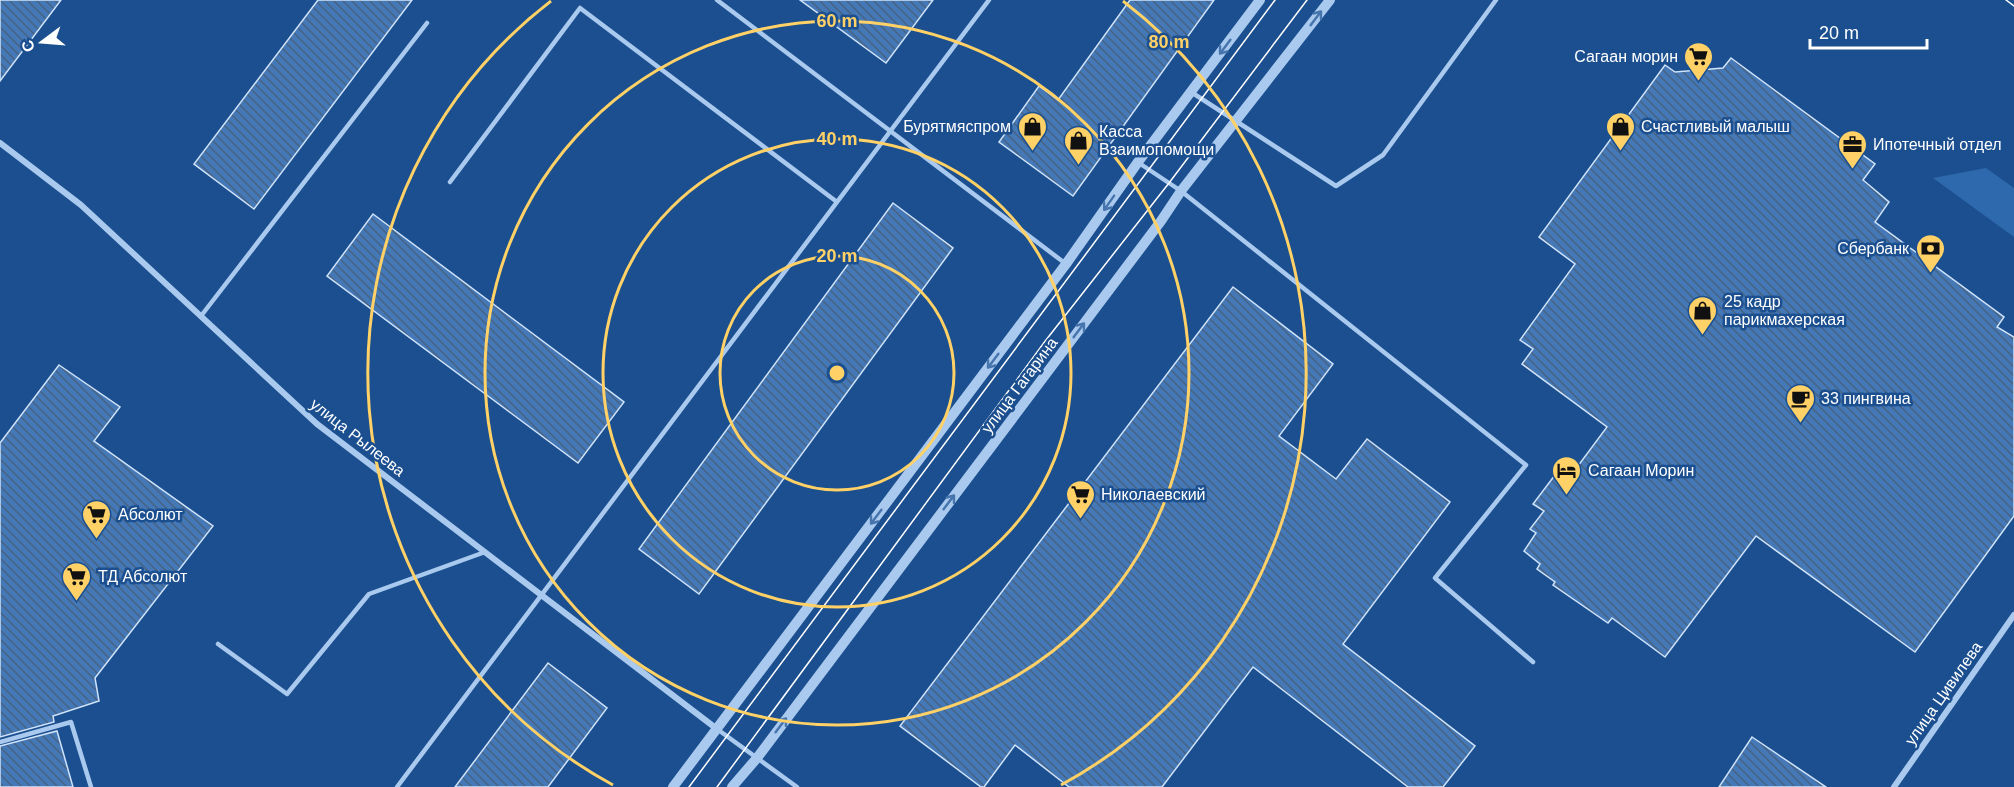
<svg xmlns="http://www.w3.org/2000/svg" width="2014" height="787" font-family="Helvetica,sans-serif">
  <defs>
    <pattern id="building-back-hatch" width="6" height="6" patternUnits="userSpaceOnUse" patternTransform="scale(1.5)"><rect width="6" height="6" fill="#4478b7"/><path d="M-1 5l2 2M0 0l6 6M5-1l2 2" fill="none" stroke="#486282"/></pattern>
  </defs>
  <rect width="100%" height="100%" fill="#1b4f8f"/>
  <!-- grass -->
  <path fill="#2e69ad" d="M1986,168L2014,188V237L1933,178Z"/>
  <!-- building -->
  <path fill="url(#building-back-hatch)" stroke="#cfe3fa" stroke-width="1.5" d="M0,0H61L0,81Z
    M318,0H412L254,209L194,164Z
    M800,0H933L886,63Z
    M1130,0H1214L1073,196L999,142L1039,86L1058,100Z
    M1731,58L1875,164L1863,180L1889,202L1875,222L2004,317L1997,327L2014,337V516L1915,652L1756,536L1665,657L1612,618L1608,623L1553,585L1555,582L1537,569L1540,564L1524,551L1536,533L1530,529L1544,511L1533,504L1561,467L1572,474L1607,427L1522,364L1533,349L1520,340L1575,264L1539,237L1665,65L1675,72L1723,68Z
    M893,203L953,248L699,594L639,549Z
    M373,214L624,402L578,463L327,276Z
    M1233,287L1333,364L1279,436L1336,479L1367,439L1450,502L1343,644L1475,746L1443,787H1408L1253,667L1162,787H1069L1015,745L984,787H981L900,726Z
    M59,365L120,407L94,441L213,526L95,678L99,701L53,716L54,722L0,737V443Z
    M548,663L607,708L548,787H455Z
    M57,731L73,787H0V746Z
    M1752,737L1826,787H1719Z"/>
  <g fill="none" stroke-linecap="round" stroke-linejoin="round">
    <!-- service -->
    <path stroke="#a9c9ee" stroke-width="4.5" d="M717,0L1066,264
      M1191,92L1336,186L1383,155L1496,0
      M1139,163L1181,191L1526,465L1435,578L1533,662
      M450,182L580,8L837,202
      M201,316L427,23
      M218,644L287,694L369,594L485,552
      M717,729L797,787
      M0,742L71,722L91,787
      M397,787L989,0"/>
    <!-- minor -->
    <path stroke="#a9c9ee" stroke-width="6" d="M0,143L81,205L317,424L717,729
      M1894,787L2014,615"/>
    <!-- tertiary -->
    <path stroke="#a9c9ee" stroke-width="10" d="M673,787L1066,264L1138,162L1260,0
      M732,787L757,758L1161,221L1181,191L1330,0"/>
    <!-- tram -->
    <path stroke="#fff" stroke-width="1.5" d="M2006,0L2014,6
      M689,787L1275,0
      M717,787L1046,340L1169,183L1307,0"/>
  </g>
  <!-- one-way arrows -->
  <defs><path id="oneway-shaft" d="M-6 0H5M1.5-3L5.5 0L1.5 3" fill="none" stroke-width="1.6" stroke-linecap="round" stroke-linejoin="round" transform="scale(1.5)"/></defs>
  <g stroke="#4674ac">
    <use href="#oneway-shaft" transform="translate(1316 18) rotate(-53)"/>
    <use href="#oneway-shaft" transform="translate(1225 47) rotate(127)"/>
    <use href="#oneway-shaft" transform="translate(1109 203) rotate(125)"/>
    <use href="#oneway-shaft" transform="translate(1079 330) rotate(-53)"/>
    <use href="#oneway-shaft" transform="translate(993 361) rotate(127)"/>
    <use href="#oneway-shaft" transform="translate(949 502) rotate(-53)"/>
    <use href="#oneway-shaft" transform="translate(876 517) rotate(127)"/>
    <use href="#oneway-shaft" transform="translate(781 725) rotate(-53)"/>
  </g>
  <!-- distance rings -->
  <g fill="none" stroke="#ffd166" stroke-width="3">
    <circle cx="837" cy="373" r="117"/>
    <circle cx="837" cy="373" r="234"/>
    <circle cx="837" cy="373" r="352"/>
    <path d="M613 785A469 469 0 0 1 551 1M1123 1A469 469 0 0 1 1061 785"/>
  </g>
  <!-- icons -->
  <defs>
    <symbol id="supermarket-pin" viewBox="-11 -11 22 30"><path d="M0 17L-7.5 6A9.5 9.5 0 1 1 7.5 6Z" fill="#ffd166" stroke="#1b4f8f"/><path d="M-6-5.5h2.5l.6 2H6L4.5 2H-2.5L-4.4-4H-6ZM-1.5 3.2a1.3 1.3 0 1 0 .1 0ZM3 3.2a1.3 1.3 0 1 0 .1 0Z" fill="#111"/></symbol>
    <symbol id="shop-pin" viewBox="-11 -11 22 30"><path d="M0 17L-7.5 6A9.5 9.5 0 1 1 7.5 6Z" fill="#ffd166" stroke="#1b4f8f"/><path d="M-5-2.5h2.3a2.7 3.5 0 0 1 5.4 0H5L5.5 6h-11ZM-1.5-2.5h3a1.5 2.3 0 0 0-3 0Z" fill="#111"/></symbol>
    <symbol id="office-pin" viewBox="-11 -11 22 30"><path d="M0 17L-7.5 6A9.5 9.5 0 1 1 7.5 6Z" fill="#ffd166" stroke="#1b4f8f"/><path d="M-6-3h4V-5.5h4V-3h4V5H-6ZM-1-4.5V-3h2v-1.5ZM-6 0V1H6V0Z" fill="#111"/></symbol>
    <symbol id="bank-pin" viewBox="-11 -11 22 30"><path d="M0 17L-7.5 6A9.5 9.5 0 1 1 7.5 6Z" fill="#ffd166" stroke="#1b4f8f"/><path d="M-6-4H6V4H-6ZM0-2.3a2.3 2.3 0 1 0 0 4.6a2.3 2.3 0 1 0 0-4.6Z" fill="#111"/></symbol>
    <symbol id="cafe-pin" viewBox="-11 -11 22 30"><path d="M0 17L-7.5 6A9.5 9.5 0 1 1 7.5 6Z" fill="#ffd166" stroke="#1b4f8f"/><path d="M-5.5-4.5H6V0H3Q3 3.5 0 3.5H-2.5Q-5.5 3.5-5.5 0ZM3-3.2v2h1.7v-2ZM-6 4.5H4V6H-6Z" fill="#111"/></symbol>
    <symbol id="hotel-pin" viewBox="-11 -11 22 30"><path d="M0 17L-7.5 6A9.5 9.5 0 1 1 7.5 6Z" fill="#ffd166" stroke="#1b4f8f"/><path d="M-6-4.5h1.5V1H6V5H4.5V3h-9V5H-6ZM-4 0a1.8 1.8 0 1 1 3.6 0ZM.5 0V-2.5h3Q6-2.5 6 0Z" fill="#111"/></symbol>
  </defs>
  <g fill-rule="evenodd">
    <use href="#supermarket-pin" x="1682" y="40" width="33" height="45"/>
    <use href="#shop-pin" x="1016" y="110" width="33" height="45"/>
    <use href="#shop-pin" x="1604" y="110" width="33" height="45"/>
    <use href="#shop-pin" x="1062" y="124" width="33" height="45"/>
    <use href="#office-pin" x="1836" y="128" width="33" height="45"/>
    <use href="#bank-pin" x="1914" y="232" width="33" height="45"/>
    <use href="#shop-pin" x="1686" y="294" width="33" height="45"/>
    <use href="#cafe-pin" x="1784" y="382" width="33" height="45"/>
    <use href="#hotel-pin" x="1550" y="454" width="33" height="45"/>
    <use href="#supermarket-pin" x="1064" y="478" width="33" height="45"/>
    <use href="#supermarket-pin" x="80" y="498" width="33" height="45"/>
    <use href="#supermarket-pin" x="60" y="560" width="33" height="45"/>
  </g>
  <g text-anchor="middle" stroke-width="5" stroke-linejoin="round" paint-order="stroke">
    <!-- poi labels -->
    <g font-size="16" fill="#fff" stroke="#1b4f8f" text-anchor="start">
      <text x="1678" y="62" text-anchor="end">Сагаан морин</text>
      <text x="1011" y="132" text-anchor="end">Бурятмяспром</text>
      <text x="1641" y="132">Счастливый малыш</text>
      <text x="1099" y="137">Касса<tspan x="1099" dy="18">Взаимопомощи</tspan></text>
      <text x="1873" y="150">Ипотечный отдел</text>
      <text x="1909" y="254" text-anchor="end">Сбербанк</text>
      <text x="1724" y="307">25 кадр<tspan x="1724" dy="18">парикмахерская</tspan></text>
      <text x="1821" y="404">33 пингвина</text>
      <text x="1588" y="476">Сагаан Морин</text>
      <text x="1101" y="500">Николаевский</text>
      <text x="118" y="520">Абсолют</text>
      <text x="98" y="582">ТД Абсолют</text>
    </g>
    <!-- street labels -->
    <g font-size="16" fill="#fff" stroke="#1b4f8f">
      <text transform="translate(1019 385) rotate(-53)" y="6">улица Гагарина</text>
      <text transform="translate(358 437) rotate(38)" y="6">улица Рылеева</text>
      <text transform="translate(1943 693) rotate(-55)" y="6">улица Цивилева</text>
    </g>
  </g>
  <circle cx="837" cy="373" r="9" fill="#ffd166" stroke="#1b4f8f" stroke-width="3"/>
  <g font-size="18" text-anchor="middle" font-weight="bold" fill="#ffd166" stroke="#1b4f8f" stroke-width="5" stroke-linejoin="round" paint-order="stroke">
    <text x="837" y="27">60 m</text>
    <text x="1169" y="48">80 m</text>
    <text x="837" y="145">40 m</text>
    <text x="837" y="262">20 m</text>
  </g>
  <!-- north arrow -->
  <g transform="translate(42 42) rotate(254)" stroke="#1b4f8f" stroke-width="4.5" paint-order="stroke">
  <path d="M0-4.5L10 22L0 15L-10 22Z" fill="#ffffff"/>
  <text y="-9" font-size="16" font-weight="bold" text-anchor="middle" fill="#ffffff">С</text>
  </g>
  <!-- scale -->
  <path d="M1810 39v9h117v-9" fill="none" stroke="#ffffff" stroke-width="3"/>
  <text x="1819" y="39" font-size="18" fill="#ffffff" stroke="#1b4f8f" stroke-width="4.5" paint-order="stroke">20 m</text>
</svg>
